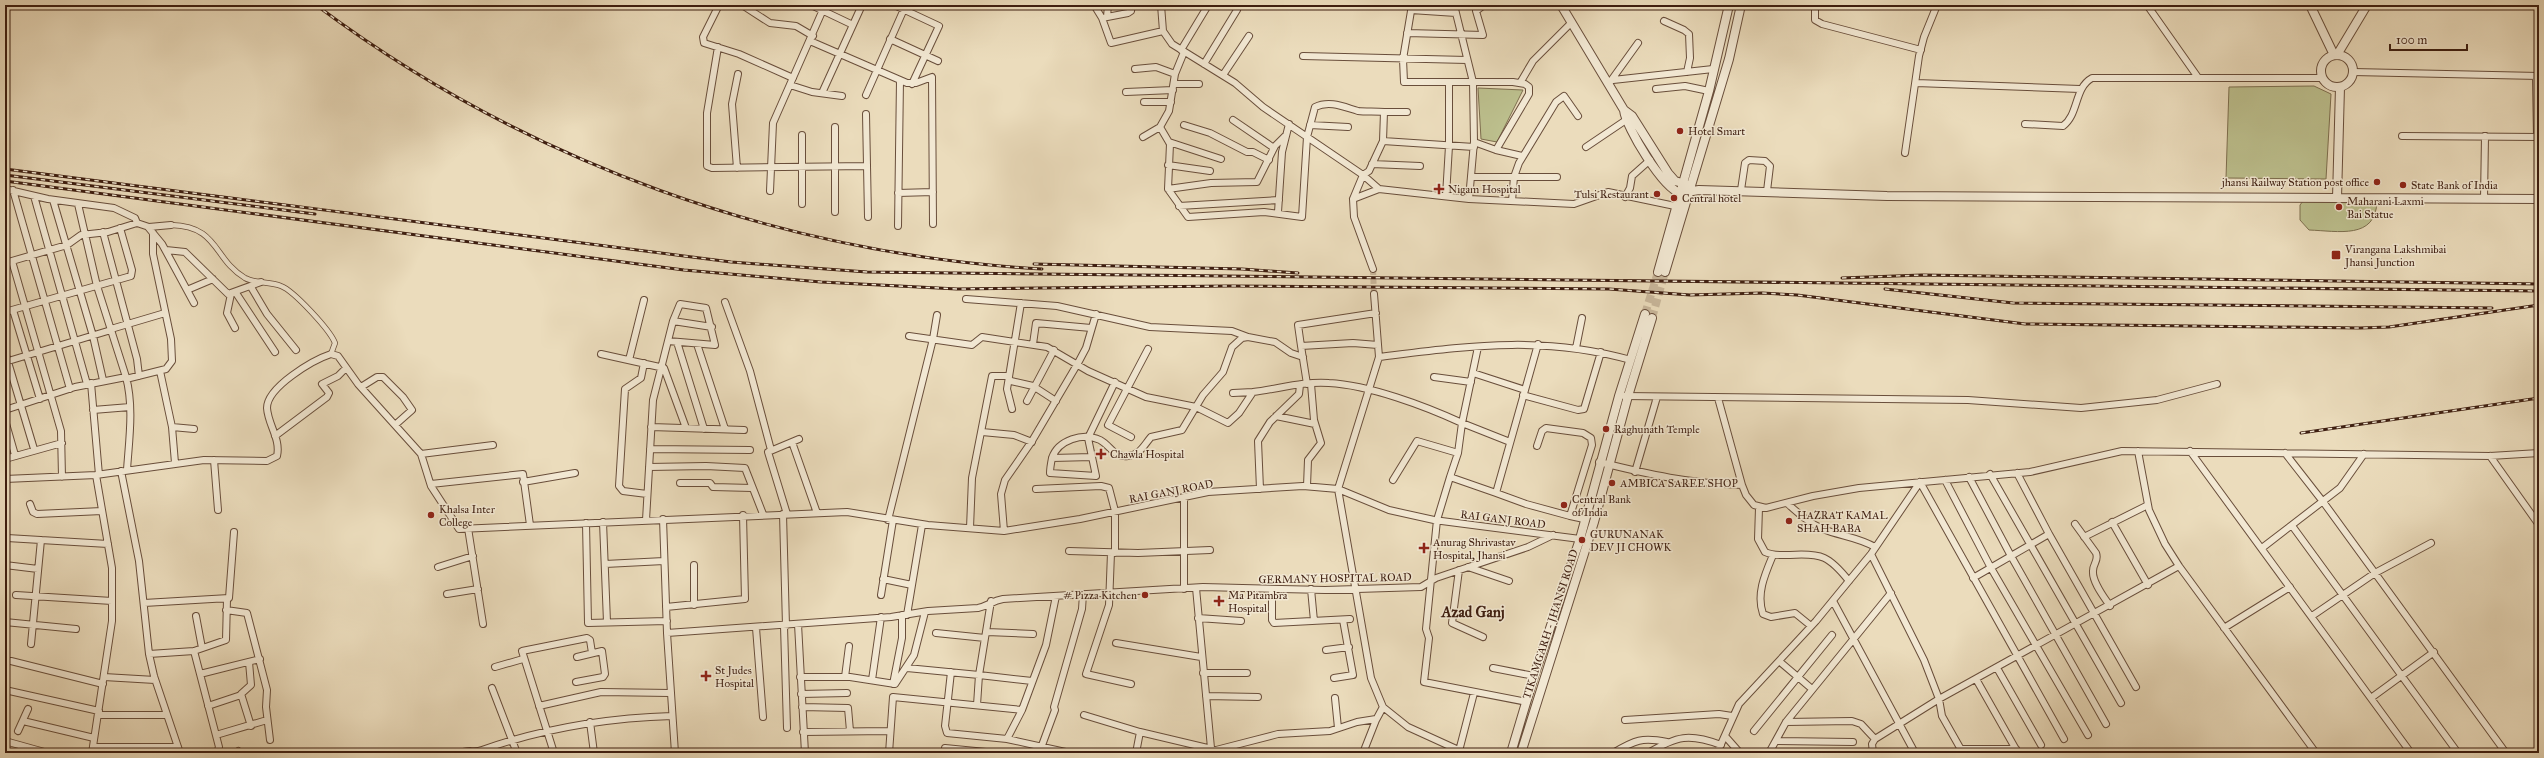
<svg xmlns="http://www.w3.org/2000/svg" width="2544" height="758" font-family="'IM FELL Great Primer',serif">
  <rect width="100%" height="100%" fill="#ebdcbc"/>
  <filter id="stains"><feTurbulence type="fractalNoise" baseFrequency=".005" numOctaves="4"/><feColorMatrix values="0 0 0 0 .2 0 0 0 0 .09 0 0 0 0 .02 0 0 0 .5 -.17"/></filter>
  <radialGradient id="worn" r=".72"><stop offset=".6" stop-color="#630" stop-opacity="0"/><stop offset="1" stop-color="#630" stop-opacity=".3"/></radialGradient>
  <!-- green -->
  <path fill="#bcbf8d" stroke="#7d6e4e" d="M2314,86L2331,94L2326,179L2226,178L2229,87Z
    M1478,88L1523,90L1497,142L1481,139Z
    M2303,201H2377C2376,240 2338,231 2309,230L2300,220V205Z"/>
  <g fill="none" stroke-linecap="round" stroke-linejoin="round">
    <!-- minor-tunnel -->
    <path stroke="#c8b69a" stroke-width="6" stroke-dasharray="6 3" stroke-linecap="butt" d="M1373,269L1374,294"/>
    <!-- tertiary-tunnel -->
    <path stroke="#c8b69a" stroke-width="8" stroke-dasharray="8 4" stroke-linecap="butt" d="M1645,314L1658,272
      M1652,318L1665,272"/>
    <defs>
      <path id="pedestrian" d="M171,225C219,226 213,259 245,278C256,284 269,281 281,286C294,291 330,330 335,343L331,354"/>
      <path id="minor" d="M719,5L703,37L704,43L739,54L793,78
        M742,5L770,23L796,26L813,36
        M811,5L853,25
        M894,5L939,26L912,84
        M1094,5L1102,18L1111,43L1163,31
        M1161,5L1163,31L1172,44L1235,83L1263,107L1363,175L1379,189L1469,199L1474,142L1473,82L1454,5
        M1412,5L1403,59L1404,82H1513L1525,84L1529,87V94L1496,150L1474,142
        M1815,5V20L1822,24L1921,50
        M2147,5L2197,76
        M1411,10L1456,13
        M1107,17L1108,5
        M1102,18L1128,13L1131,11L1132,5
        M1664,21L1684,30L1689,34L1690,58L1687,72
        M1407,33L1483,35L1476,11L1484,5
        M890,39L938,61
        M810,41L907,83H916L932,77L933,224
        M718,47L707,113V166L712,168L867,166
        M1181,50L1207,7
        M1184,52L1175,74L1169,111L1160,127L1170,144L1168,189L1188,217L1264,212L1302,217L1307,137L1315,107C1330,100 1344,107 1358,111C1366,112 1376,111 1384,112L1383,141L1369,171L1363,175L1353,199L1354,217L1373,269
        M1303,56L1467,60
        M1204,64L1237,10
        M1135,69L1156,67L1175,74
        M2353,72L2539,76
        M1223,75L1249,36
        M2536,76L2537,137
        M1613,80L1713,69
        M1610,82L1638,43
        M1520,83L1533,61L1571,23
        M1916,83L2080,89
        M1174,84H1199
        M790,85L812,92L842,96
        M1656,89L1685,86L1709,91
        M1126,92L1173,90
        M822,93L862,5
        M866,95L904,9
        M1144,102H1171
        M1384,112H1407
        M866,114L868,217
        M1233,120L1274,148
        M2025,124L2063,126C2079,114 2074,88 2092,78H2323
        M1184,125L1210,133L1247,152H1253L1269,160
        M1310,125L1348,127
        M835,127V212
        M802,135V204
        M2402,136L2539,137
        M1143,137L1160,127
        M1383,141L1474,147
        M1169,142L1221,159
        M1586,147L1629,118
        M1496,150L1522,156
        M1905,153L1919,56L1924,37L1937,5
        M1372,164L1420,166
        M1168,165L1210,171
        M737,168L732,104L738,74
        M1471,177H1557
        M5,189L48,199L114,208L135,218L137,223L108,232L81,235L67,245L5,263
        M1168,189L1211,183L1257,182L1275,146L1285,136
        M13,190L70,389
        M1741,190L1745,163L1749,160L1765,161L1770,166L1767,191
        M770,191L773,123L825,5
        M898,193L933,192
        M34,196L87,384
        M1446,196L1449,146V82
        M1625,197L1630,188L1632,176L1650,160
        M1353,199L1379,189
        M1469,199L1574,204L1608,192L1675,206
        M2484,199L2485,136
        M53,200L93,336L103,380
        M1512,201L1514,177L1519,163L1556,102L1564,96L1578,116
        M78,204L97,286L111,330
        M1179,206L1279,200
        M1278,212L1282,152L1289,124
        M137,223L149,227L171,225
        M898,226L900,80
        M148,227L162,244L194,303
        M103,232L137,359L139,376
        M166,250L185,252L228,294L261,282
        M12,261L61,431L62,477
        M251,287L267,314L296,350
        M187,290L213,279
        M236,293L275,352
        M231,294L227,313L235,328
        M1374,294L1379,357L1338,489L1371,678L1383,707L1408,727L1465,753
        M966,299L1057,306L1150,327L1232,331L1248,337
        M725,302L750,371L771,450
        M13,310L40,399
        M5,312L131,276L132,270L120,228
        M673,321L712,327
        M111,329L165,313
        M909,336L972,345L982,337L1047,347L1088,371L1146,397L1196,407L1228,423L1239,413L1253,392C1278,389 1304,381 1329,383C1369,385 1425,406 1462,423L1478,347
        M677,342L704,429
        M697,344L725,429
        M1033,344L1036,323L1091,328
        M1301,346L1298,325L1376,313
        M1576,348L1582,318
        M5,352L34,449
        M601,354L664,368L686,428
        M1379,357C1469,346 1542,335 1631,360
        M629,360L644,300
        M5,362L111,330L126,377L75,387L5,410
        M644,363L641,378L625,389L619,486L623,491L647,494
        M160,371L172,427L175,463
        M1473,373L1525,390
        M126,377C134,407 129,440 127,470
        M1434,377L1471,382
        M126,379L166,369L172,361L171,339L153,254V233
        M1115,382L1088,438L1096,476L1050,473C1050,468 1051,463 1052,458C1058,440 1083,432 1100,440C1111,446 1114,458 1128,456C1140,455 1144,445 1151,437L1182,430L1203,395L1223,372L1232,347L1242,338L1248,337L1275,342L1291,353L1303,357
        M91,383L99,475
        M1307,384L1301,346L1353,343L1378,345
        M361,387L377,377H383L403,397L412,410L395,425
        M1233,393L1253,392
        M1523,395L1578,410L1584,409L1601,352
        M1624,396L1968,400L2081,408L2157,400L2217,384
        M1027,401L1054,350
        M1012,409L1007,389L1021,303
        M93,410L130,407
        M1276,416L1315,424
        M5,420L15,455
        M172,427L194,429
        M651,427L744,430
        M982,432L1014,435L1032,442
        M275,436L327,397L329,393L322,384L338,376L346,368
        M1131,437L1108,425L1148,349
        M792,442L817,513
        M1510,442L1462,423L1458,453L1450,477L1496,493L1538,344
        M650,449L750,450
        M2190,451L2411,753
        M2285,453L2324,503L2506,753
        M421,454L493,445
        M2490,456L2539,525
        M1052,458L1092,457
        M5,459L62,443
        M214,460L218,510
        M1599,462C1651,475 1688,483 1742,485L1718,398
        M649,467L706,466L745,468L763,514
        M121,471L139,561L149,654L154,676L180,753
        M1635,472L1657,397
        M1990,474L2121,703
        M1450,477L1437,520L1426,629L1429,638L1424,682L1527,702
        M1969,477L2011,556L2106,724
        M5,479L96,475L204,460L267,461L277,456C281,439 268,425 267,408C267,387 313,360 331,354L338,356L358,384L421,454L431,486L459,529L847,512L928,525L1004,531L1080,519L1208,492L1303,486L1338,489L1389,510L1434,520L1580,539
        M1393,480L1417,441L1458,453
        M1945,480L1991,568L2088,735
        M523,482L575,473
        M680,483H710L713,487L752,488
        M431,484L523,474L530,525
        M1742,485L1746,495L1754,505L1766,508L1813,496L1859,488L2030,472L2122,451L2490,456L2539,453
        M1307,486L1308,460L1321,443L1314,420L1311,384
        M1036,489L1101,486L1109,488L1115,511V553
        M1260,489L1258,441L1270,422L1299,394L1300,385
        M1496,493L1526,504L1570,516L1592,445L1591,438L1583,433L1546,428L1542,431L1537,446
        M30,504L33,512L37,514L102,511
        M1788,504C1798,513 1809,523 1823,529C1840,536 1858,537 1875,547
        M1759,508L1758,539L1765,552C1773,556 1781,555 1790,555C1822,553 1829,556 1849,581
        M783,514L786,626
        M787,514L768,452L799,439
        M1570,516L1584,519
        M663,519L667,633L891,617L928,611L978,608C988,606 992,601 1003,599L1203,587L1325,590L1421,587L1436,578L1528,547L1553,535
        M646,520L653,400L673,321L680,304L706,308L715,345L668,341
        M888,520L933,339L937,315
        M603,522L607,622
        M2112,522L2148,585
        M586,523L588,623L667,621
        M2075,524L2096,553C2099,561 2093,563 2093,571C2092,582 2104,597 2110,606
        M2293,527L2458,753
        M468,528L483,624
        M970,528L972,478L992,376H1007L1011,381L1033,386L1056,401
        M1004,531L1001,494L1005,480L1032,441L1078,363L1086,348L1096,314
        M2049,534L2136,687
        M2084,537L2148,505
        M7,538L108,544
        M2262,548L2340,488L2364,454
        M1069,551L1138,553L1210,550
        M1111,553L1109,605L1086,674L1131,684
        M1871,554L1924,660L1939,699L2179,566L2165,544L2149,510L2138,451
        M1773,555C1765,574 1756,594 1763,614L1771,617L1795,613L1811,626
        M605,564L664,561
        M5,565L38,569
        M2179,566L2316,753
        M438,567L473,556
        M1468,567L1509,581
        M1459,570L1452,623L1483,637
        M1973,578L2049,534L2017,473
        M883,579L912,585
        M1196,588L1211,748
        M1184,589V498
        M1272,589V620L1274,623L1350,619
        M1311,589L1314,621
        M447,594L478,589
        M16,595L112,601
        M881,595L893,520
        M1833,601L1915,753
        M144,603L229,598L234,532
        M694,605V565
        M666,607L745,599L743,515
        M226,610L247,613L267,690L266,707L270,740
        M907,615L922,525
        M196,616L202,648
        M2312,616L2375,573L2431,543
        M1198,618L1241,621
        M5,622L76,629
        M798,624L805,753
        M784,626L787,728
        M756,628L763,717
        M2224,628L2290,587
        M987,632L1033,634
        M667,633L675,753
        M936,633L985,638
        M1116,643L1201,657
        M31,644L41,540
        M1326,650L1349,647
        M194,651L219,747L217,753
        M149,654L194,651L226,640L227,599
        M11,661L103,684
        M1779,661L1812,689
        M249,662L251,685L241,694L251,726
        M495,667L523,659
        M907,668L979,675L991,601
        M1493,668L1534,676
        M1997,668L2041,745
        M951,672L945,726L947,733L1007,739L1070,753
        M1203,673H1247
        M200,674L260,659
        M104,677L155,680
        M800,677H850L895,684L914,655L925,612
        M845,677L849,646
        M1334,678L1353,675L1343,620
        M1976,679L2018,753
        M872,680L881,617
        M576,682L603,677L605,674L602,651L577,657
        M893,684L902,638V615
        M492,688L517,753
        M5,690L99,711
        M801,694L847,693
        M1206,696L1258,697
        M1335,698L1338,728
        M2371,698L2434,652
        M977,705L979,675L1032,681
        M208,706L241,695
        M539,706L601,692L670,693
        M802,707L848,708L850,731
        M98,715H167
        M1084,715L1140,732L1216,750L1278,734L1330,731L1357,722L1376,719
        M1625,720L1719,714L1732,716
        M23,721L94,738
        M590,722L594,753
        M1786,722L1852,721L1861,724L1875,739
        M18,731L28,709
        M1754,731L1832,635
        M803,732L889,731
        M216,735L267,720
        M1725,736L1740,753
        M1007,739L1022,710
        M5,741L48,753
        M1776,741L1853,742
        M93,747H178
        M945,748L996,753
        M1041,748L1055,710L1054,707L1082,609L1083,594
        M1961,749H2016
        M238,751L239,753
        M1459,751L1474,693
        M92,753L112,621V568L96,475
        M461,753C467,749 475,753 482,750C544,728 606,718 672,716
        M554,753L522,651L587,638L590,640L592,653
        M889,753L893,697L1022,710L1046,645L1056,596
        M1136,753L1140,732
        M1363,753L1376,720L1383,707
        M1613,753C1635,740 1642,737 1667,742
        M1648,753C1677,736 1689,733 1721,745
        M1717,753L1739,704L1816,621L1871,554L1920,482L2064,739
        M1769,753L1786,722L1891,593
        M1873,753L1872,744L1875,739L1939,699L1942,716L1963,753"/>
      <path id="tertiary" d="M1561,5L1624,110L1632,116L1668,173L1675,181L1686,184
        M2310,5L2334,55
        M2337,55L2367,5
        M2321 71a16 16 0 1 1 32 0a16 16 0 1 1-32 0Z
        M1624,110C1626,128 1663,188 1680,193L1699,190L1887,196L2337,198L2340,87
        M2337,198L2539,199
        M1658,272L1709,91L1729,5
        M1665,272L1729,59L1741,5
        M1511,753L1534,676L1580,539L1619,396L1645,314
        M1521,753L1594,522L1628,396L1652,318"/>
    </defs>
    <!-- pedestrian casing -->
    <use href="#pedestrian" stroke="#694e3b" stroke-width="6"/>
    <!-- minor casing -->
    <use href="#minor" stroke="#694e3b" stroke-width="8"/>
    <!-- tertiary casing -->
    <use href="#tertiary" stroke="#694e3b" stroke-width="10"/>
    <!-- pedestrian -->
    <use href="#pedestrian" stroke="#f2e8d3" stroke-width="4.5"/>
    <!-- minor -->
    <use href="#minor" stroke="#f2e8d3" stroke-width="6"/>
    <!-- tertiary -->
    <use href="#tertiary" stroke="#f2e8d3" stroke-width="8"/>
    <defs>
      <path id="rail" d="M316,5C526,162 780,254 1042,269
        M5,169L731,262L867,272L2539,291
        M5,175L315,214
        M5,181L684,270L821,282L957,289L1229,286L1609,289L1690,295L1762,293L1797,295L2025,324L2360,328L2389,327L2539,305
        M1034,264L1242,269L1298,273
        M1842,278L1922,275L2539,284
        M1885,289L2013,303L2492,308
        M2301,433L2539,398"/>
    </defs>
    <!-- rail casing -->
    <use href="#rail" stroke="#3e1e10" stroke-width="3"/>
    <!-- rail -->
    <use href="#rail" stroke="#f2e8d3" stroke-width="1.5" stroke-dasharray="4.5" stroke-linecap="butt"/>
  </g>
  <!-- markers -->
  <g fill="#8f2418" stroke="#f2e8d3" stroke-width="1.5">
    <circle cx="1680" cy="131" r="4"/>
    <circle cx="2377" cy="182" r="4"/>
    <circle cx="2403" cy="185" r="4"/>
    <path d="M1437 183h4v4h4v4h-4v4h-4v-4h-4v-4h4z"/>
    <circle cx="1657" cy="194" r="4"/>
    <circle cx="1674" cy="198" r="4"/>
    <circle cx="2339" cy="207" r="4"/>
    <rect x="2331" y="250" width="10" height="10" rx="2"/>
    <circle cx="1606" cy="429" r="4"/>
    <path d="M1099 448h4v4h4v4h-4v4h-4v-4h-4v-4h4z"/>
    <circle cx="1612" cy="483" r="4"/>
    <circle cx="1564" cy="505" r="4"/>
    <circle cx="431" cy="515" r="4"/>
    <circle cx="1789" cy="521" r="4"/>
    <circle cx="1582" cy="540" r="4"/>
    <path d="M1422 542h4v4h4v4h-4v4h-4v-4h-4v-4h4z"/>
    <circle cx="1145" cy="595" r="4"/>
    <path d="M1217 595h4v4h4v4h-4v4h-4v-4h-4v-4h4z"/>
    <path d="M704 670h4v4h4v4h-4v4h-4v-4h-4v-4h4z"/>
  </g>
  <g text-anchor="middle" stroke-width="3" stroke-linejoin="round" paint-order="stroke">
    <!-- poi labels -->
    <g font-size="11" fill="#3e1e10" stroke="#f2e8d3" text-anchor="start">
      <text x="1688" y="135">Hotel Smart</text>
      <text x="2369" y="186" text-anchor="end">jhansi Railway Station post office</text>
      <text x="2411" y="189">State Bank of India</text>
      <text x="1448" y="193">Nigam Hospital</text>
      <text x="1649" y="198" text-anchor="end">Tulsi Restaurant</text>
      <text x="1682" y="202">Central hotel</text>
      <text x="2347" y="205">Maharani Laxmi<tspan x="2347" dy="13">Bai Statue</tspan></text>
      <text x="2345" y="253">Virangana Lakshmibai<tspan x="2345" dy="13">Jhansi Junction</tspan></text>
      <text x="1614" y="433">Raghunath Temple</text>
      <text x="1110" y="458">Chawla Hospital</text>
      <text x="1620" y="487">AMBICA SAREE SHOP</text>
      <text x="1572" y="503">Central Bank<tspan x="1572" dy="13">of India</tspan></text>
      <text x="439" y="513">Khalsa Inter<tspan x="439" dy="13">College</tspan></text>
      <text x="1797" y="519">HAZRAT KAMAL<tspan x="1797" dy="13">SHAH BABA</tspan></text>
      <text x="1590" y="538">GURUNANAK<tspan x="1590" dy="13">DEV JI CHOWK</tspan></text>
      <text x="1433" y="546">Anurag Shrivastav<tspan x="1433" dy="13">Hospital, Jhansi</tspan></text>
      <text x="1137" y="599" text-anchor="end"># Pizza Kitchen</text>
      <text x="1228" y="599">Ma Pitambra<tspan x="1228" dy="13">Hospital</tspan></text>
      <text x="715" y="674">St Judes<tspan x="715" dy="13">Hospital</tspan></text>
    </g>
    <!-- street labels -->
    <g font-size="11" fill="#3e1e10" stroke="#f2e8d3">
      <text transform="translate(1171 491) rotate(-11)" y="4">RAI GANJ ROAD</text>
      <text transform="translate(1503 519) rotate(7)" y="4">RAI GANJ ROAD</text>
      <text transform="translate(1335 578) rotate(-1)" y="4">GERMANY HOSPITAL ROAD</text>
      <text transform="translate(1550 624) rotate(-72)" y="4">TIKAMGARH - JHANSI ROAD</text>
    </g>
    <!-- district labels -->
    <g font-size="15" font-weight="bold" fill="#3e1e10" stroke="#f2e8d3">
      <text x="1473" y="617">Azad Ganj</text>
    </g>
  </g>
  <!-- margin -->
  <rect width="2544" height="758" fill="none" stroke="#ebdcbc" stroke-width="20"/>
  <rect x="6" y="6" width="2532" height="746" fill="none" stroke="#3e1e10" stroke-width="2"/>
  <rect x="10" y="10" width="2524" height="738" fill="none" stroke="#3e1e10"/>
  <!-- scale -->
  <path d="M2390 44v6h77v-6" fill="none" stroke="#3e1e10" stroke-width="2"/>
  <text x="2396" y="44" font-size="12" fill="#3e1e10" stroke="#f2e8d3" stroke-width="3" paint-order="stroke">100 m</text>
  <rect width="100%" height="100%" filter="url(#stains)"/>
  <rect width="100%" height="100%" fill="url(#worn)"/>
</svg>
